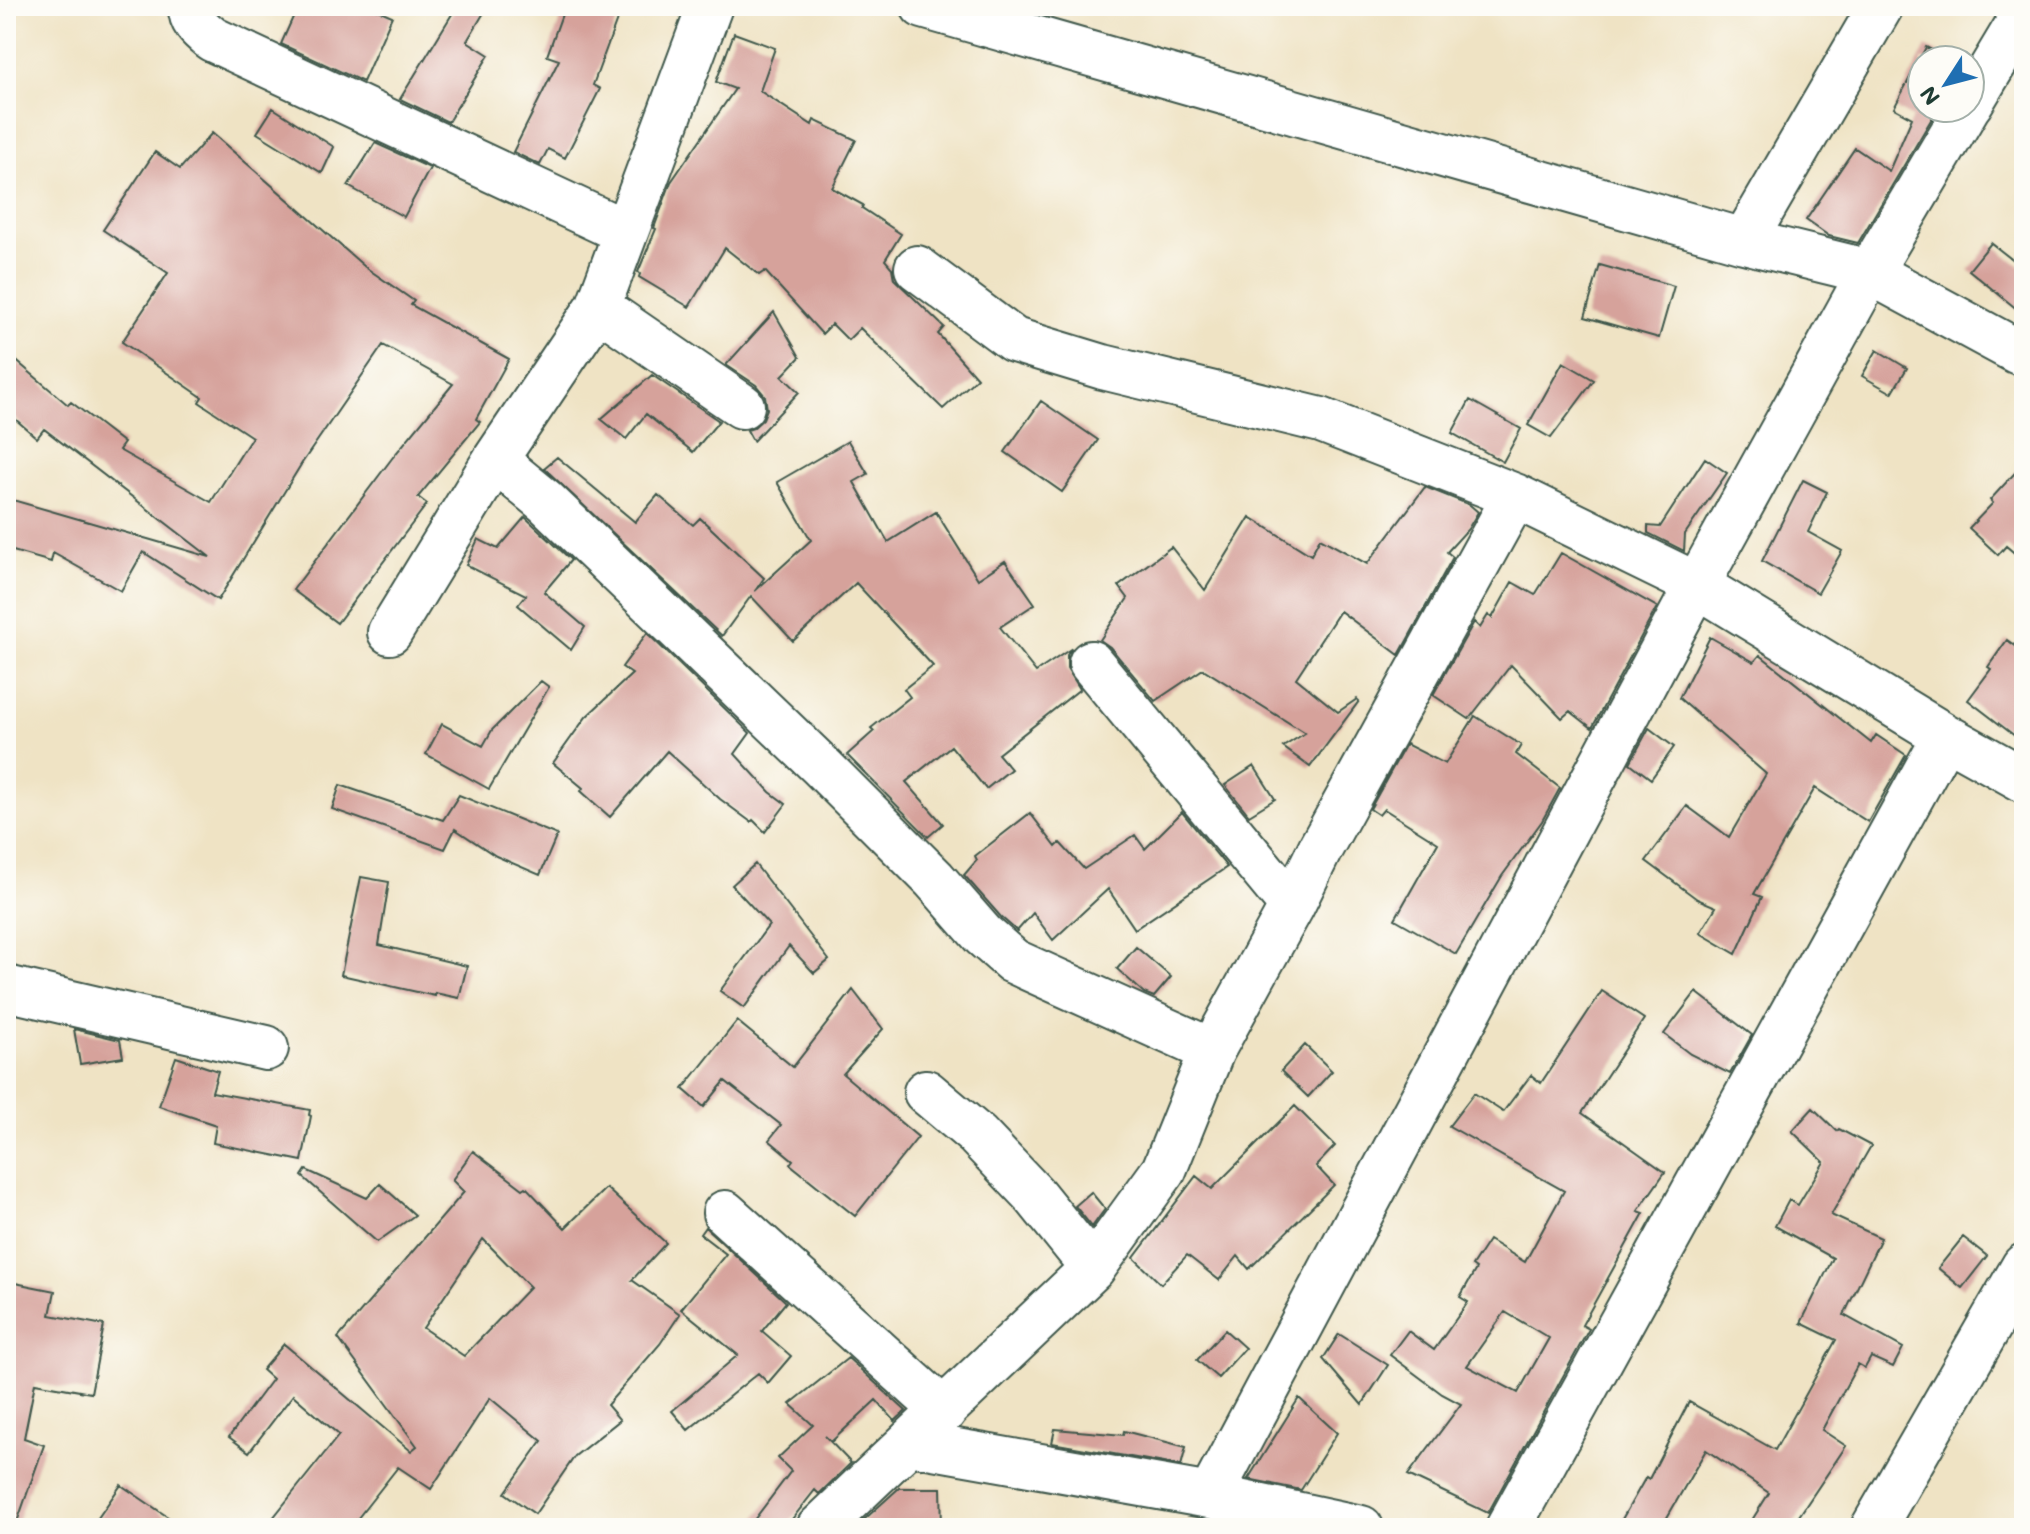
<svg xmlns="http://www.w3.org/2000/svg" width="2030" height="1534" font-family="Mali,sans-serif">
  <rect width="100%" height="100%" fill="#fdfcf7"/>
  <filter id="ink" filterUnits="userSpaceOnUse"><feTurbulence type="fractalNoise" baseFrequency=".0125" numOctaves="2"/><feDisplacementMap in="SourceGraphic" scale="16" xChannelSelector="R" yChannelSelector="G"/><feConvolveMatrix kernelMatrix="1 2 1 2 8 2 1 2 1" color-interpolation-filters="sRGB"/></filter>
  <filter id="wash" filterUnits="userSpaceOnUse"><feTurbulence type="fractalNoise" baseFrequency=".006" numOctaves="4" result="noise"/><feDisplacementMap in="SourceGraphic" scale="32" xChannelSelector="R" yChannelSelector="G"/><feGaussianBlur stdDeviation="1.8" result="paint"/><feColorMatrix in="noise" values="0 0 0 0 0 0 0 0 0 0 0 0 0 0 0 0 0 1.4 0 .05"/><feComposite in="paint" operator="in"/></filter>
  <g filter="url(#wash)">
    <rect width="100%" height="100%" fill="#efe3c4"/>
    <g id="blocks">
      <!-- building -->
      <path fill="#d6a29b" fill-rule="evenodd" d="M298,6H369L392,16L363,82L281,44Z
        M457,6H488L467,41L489,55L448,122L400,99Z
        M565,6H622L593,85L600,89L565,158L548,149L540,165L513,152L559,60L547,56Z
        M734,33L775,48L760,91L812,125L814,120L856,140L832,188L863,205L862,208L901,234L885,260L892,268L894,279L944,327L938,334L977,378L943,409L860,328L848,340L832,324L822,334L765,271L759,275L725,248L689,307L639,277L640,274L638,272L656,229L654,228L671,182L735,89L716,82Z
        M1926,47L1950,60H1922V108H1938L1858,243L1829,236L1806,220L1855,148L1889,171L1912,118L1894,108Z
        M273,108L334,147L322,173L257,133Z
        M212,133L365,267L414,301L411,305L509,359L476,419L480,422L418,497L427,504L337,623L293,590L393,457L453,384L383,345L302,463L218,600L143,552L121,591L53,553L51,562L6,549V498L210,557L44,429L37,438L6,411V352L68,405L71,402L124,443L119,450L211,502L252,437L199,402L202,397L122,342L168,273L103,230L155,152L180,169Z
        M375,143L430,168L404,217L348,186Z
        M1991,243L2024,269V315L1969,270Z
        M1600,265L1674,286L1659,338L1585,317Z
        M774,312L800,357L782,376L799,392L753,441L747,430L753,428L763,419L767,409L765,396L756,385L726,365Z
        M1877,350L1907,368L1892,393L1862,376Z
        M1563,362L1594,380L1551,438L1528,425Z
        M652,375L719,421L693,452L646,414L626,439L601,419Z
        M1470,400L1521,429L1503,462L1452,433Z
        M1041,401L1098,440L1062,492L1005,452Z
        M848,441L868,474L854,482L888,542L936,512L978,579L1005,561L1035,604L1000,627L1036,672L1072,648L1067,655V668L1080,689L998,754L1011,769L986,789L951,746L906,782L943,824L928,837L847,755L874,731L871,728L910,697L904,689L933,666L856,583L793,641L751,596L722,636L544,468L557,457L635,522L658,495L693,525L700,518L764,578L755,591L811,540L777,482Z
        M1705,458L1727,473L1685,534L1684,551L1648,533V526L1660,527Z
        M2024,463V561L2006,546L1998,555L1969,528L1993,503L1990,500Z
        M1803,480L1827,492L1808,532L1842,551L1818,593L1762,561Z
        M1425,487L1470,505L1478,512L1468,529L1447,552L1453,557L1399,655L1340,611L1296,678L1338,712L1357,699L1359,701L1310,767L1283,747L1305,733L1203,669L1155,701L1110,647L1100,640L1128,598L1119,586L1171,547L1205,590L1250,517L1311,555L1320,538L1367,564Z
        M525,517L571,560L544,592L585,627L571,650L518,605L526,595L466,565L478,539L498,549Z
        M1561,553L1657,607L1592,728L1570,711L1562,718L1511,665L1469,719L1433,695L1474,622L1480,628L1488,615L1492,618L1512,582L1535,595Z
        M647,633L750,733L735,754L770,792L786,804L765,832L753,820L751,822L720,799L667,751L610,817L581,791L583,788L553,763L586,717L632,674L622,667Z
        M1710,637L1754,662L1760,655L1871,743L1876,735L1906,755L1868,822L1815,788L1754,894L1762,897L1736,954L1700,933L1716,907L1697,899L1646,861L1687,806L1729,837L1766,774L1679,698Z
        M2007,640L2024,652V743L1968,700L1991,669L1988,667Z
        M541,681L549,687L489,789L426,754L442,724L483,746L492,730Z
        M1475,716L1521,745L1516,754L1560,788L1542,821L1502,876L1456,954L1395,919L1438,843L1384,809L1379,815L1370,809L1406,744L1445,764Z
        M1649,728L1674,747L1651,779L1630,763Z
        M1254,766L1275,799L1249,815L1225,785Z
        M340,785L443,820L459,795L557,835L540,875L496,856L455,829L445,849L332,809Z
        M1182,812L1227,867L1135,929L1108,889L1053,940L1033,913L1017,931L1001,917L964,875L977,860L975,856L1030,813L1056,847L1060,843L1084,869L1135,835L1145,849Z
        M755,864L829,960L814,973L789,946L744,1008L720,991L769,925L732,885Z
        M361,877L389,882L379,945L467,966L459,998L435,993V996L341,975Z
        M1136,947L1171,977L1154,997L1144,993L1117,969Z
        M853,990L883,1029L843,1074L918,1137L855,1216L790,1164L793,1160L769,1140L781,1125L725,1081L704,1107L683,1089L737,1021L793,1067Z
        M1602,991L1644,1019L1582,1113L1665,1172L1638,1211L1644,1213L1582,1325L1589,1329L1488,1513L1408,1475L1461,1404L1442,1394L1390,1355L1408,1331L1434,1350L1468,1302L1460,1297L1476,1269L1472,1266L1489,1240L1525,1262L1564,1191L1449,1126L1474,1093L1503,1112L1531,1075L1541,1083ZM1505,1312L1549,1338L1518,1393L1467,1366Z
        M1696,992L1752,1035L1730,1074L1690,1054L1664,1034Z
        M74,1029L120,1040L123,1057L80,1064Z
        M1305,1045L1332,1071L1308,1097L1281,1071Z
        M176,1057L218,1071L212,1092L310,1110L309,1115L311,1116L302,1161L213,1143L216,1125L159,1106Z
        M1295,1106L1335,1146L1316,1166L1334,1185L1249,1269L1238,1256L1219,1280L1187,1255L1161,1284L1134,1258L1196,1176L1212,1189Z
        M1813,1108L1837,1131L1839,1129L1871,1146L1831,1215L1881,1238L1844,1315L1903,1348L1893,1367L1871,1357L1865,1368L1858,1364L1822,1430L1846,1446L1791,1528H1747L1769,1493L1706,1450L1661,1528H1617L1646,1477L1649,1479L1689,1402L1775,1450L1836,1340L1801,1323L1833,1258L1775,1226L1789,1200L1798,1205L1824,1162L1792,1131Z
        M473,1151L523,1189L526,1187L565,1228L606,1188L666,1243L632,1280L680,1314L660,1344L607,1405L620,1420L575,1456L535,1514L505,1493L542,1441L490,1398L431,1489L398,1467L350,1528H265L339,1435L293,1395L249,1452L229,1437L272,1379L262,1370L284,1344L411,1451L417,1446L338,1338L464,1192L452,1180ZM483,1239L530,1287L464,1356L423,1328Z
        M306,1170L367,1198L380,1184L415,1215L377,1242L302,1176Z
        M1091,1192L1105,1209L1092,1227L1075,1206Z
        M705,1227L786,1302L762,1331L791,1356L768,1383L758,1373L688,1430L672,1411L738,1355L681,1309L726,1254L700,1234Z
        M1963,1237L1987,1256L1962,1288L1938,1268Z
        M15,1283L55,1291L50,1315L104,1325L91,1393L35,1383L24,1438L44,1445L15,1528H6V1327Z
        M1225,1330L1245,1348L1218,1378L1197,1360Z
        M1339,1334L1388,1365L1362,1405L1323,1359Z
        M848,1358L906,1411L895,1421L876,1400L831,1442L825,1436L851,1463L819,1494L815,1490L785,1528H748L791,1471L778,1458L813,1425L790,1404Z
        M1299,1398L1337,1433L1301,1490L1248,1479Z
        M1055,1429L1123,1435L1124,1431L1186,1447L1181,1466L1052,1443Z
        M121,1485L184,1528H91Z
        M899,1488H941L942,1528H855Z"/>
    </g>
  </g>
  <g filter="url(#ink)">
    <use href="#blocks" fill-opacity="0" stroke="#3e564a" stroke-width="2"/>
    <g fill="none" stroke-linecap="round" stroke-linejoin="round">
      <defs>
        <path id="minor" d="M191,6C190,22 201,30 212,39L625,232
          M923,6L1744,241L1870,272L2018,352
          M1970,104L2024,14
          M1744,241L1881,6
          M917,268L1014,340L1103,367L1321,420L1515,496L1697,585L1870,272L1967,108
          M598,307L742,406
          M495,460L545,501L820,765L934,879L983,935L1013,961L1212,1051
          M390,632L495,460L598,307L710,6
          M1091,663L1292,906
          M6,988L266,1048
          M926,1092L977,1135L1035,1196L1093,1268
          M725,1213L944,1411
          M911,1443L1210,1496L1361,1528
          M1210,1496L1697,585L1945,736L2024,780
          M819,1528L1093,1268L1164,1170L1212,1051L1292,906L1321,847L1515,496
          M1508,1528L1945,736
          M1873,1528L2024,1266"/>
      </defs>
      <!-- minor casing -->
      <use href="#minor" stroke="#3e564a" stroke-width="48"/>
      <!-- minor -->
      <use href="#minor" stroke="#fff" stroke-width="44"/>
    </g>
  </g>
  <!-- margin -->
  <rect width="2030" height="1534" fill="none" stroke="#fdfcf7" stroke-width="32"/>
  <!-- north arrow -->
  <g transform="translate(1946 84) rotate(234)"><circle r="38" fill="#fdfcf7" stroke="#a4b0a9" stroke-width="2"/>
  <path d="M0-6L14 30L0 20L-14 30Z" fill="#1f6fb2"/>
  <text y="-12" font-size="22" font-weight="bold" text-anchor="middle" fill="#1f3d34">N</text>
  </g>
</svg>
